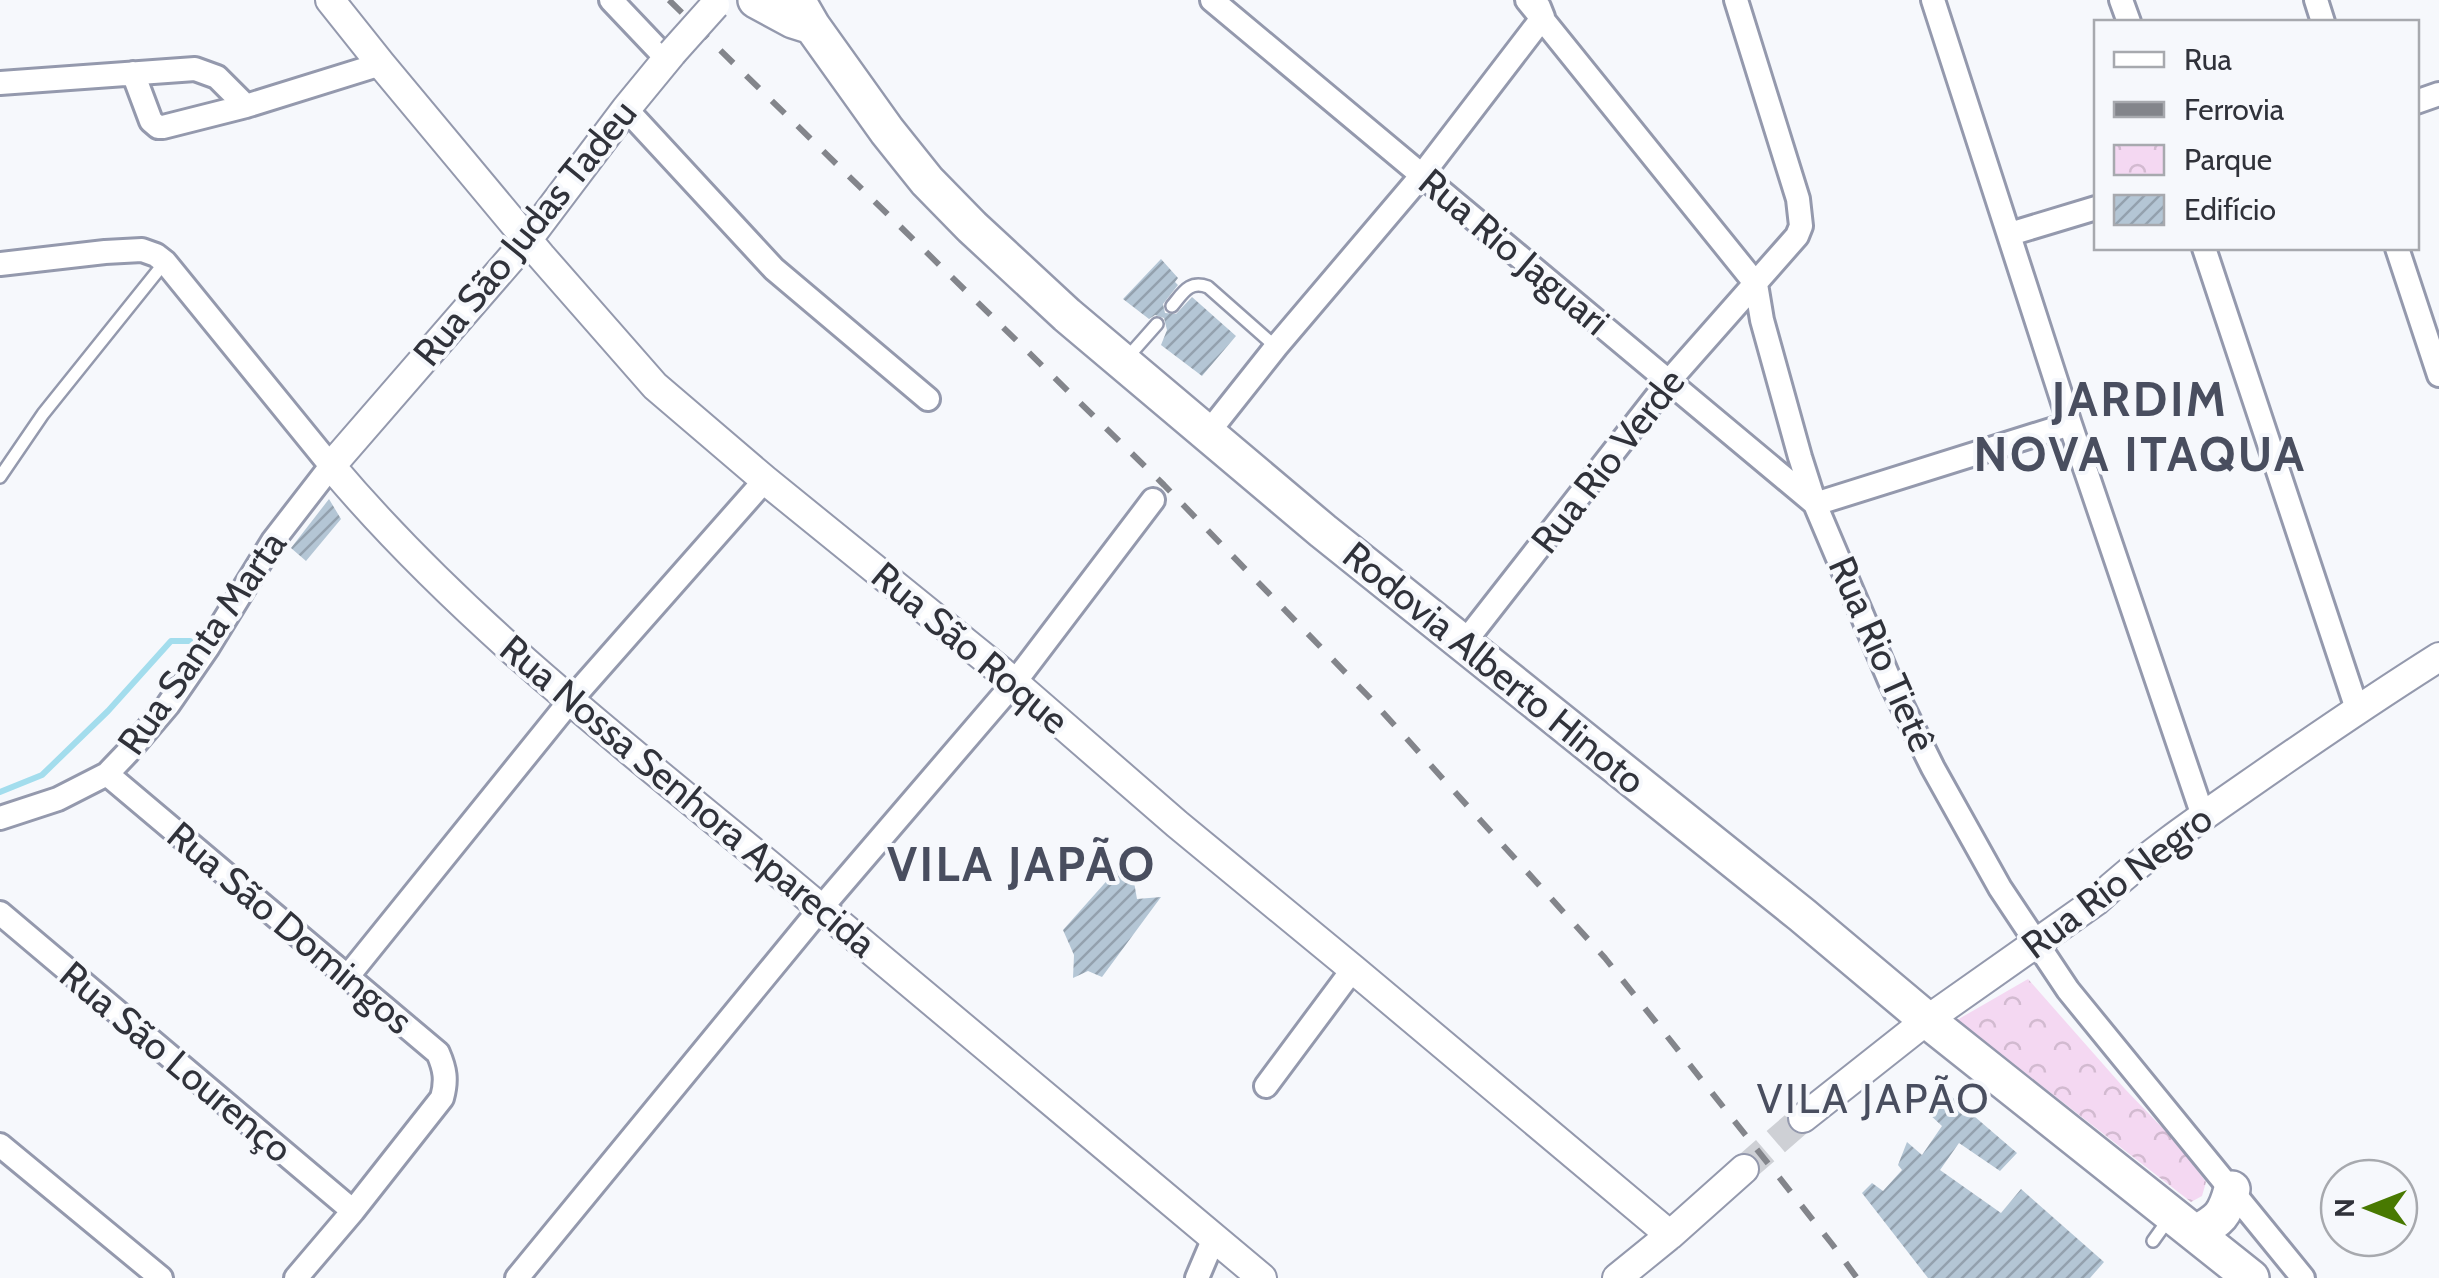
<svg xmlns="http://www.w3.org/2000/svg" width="2439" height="1278" font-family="Cabin,sans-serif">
  <defs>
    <pattern id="park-crowns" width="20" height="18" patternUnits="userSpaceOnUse" patternTransform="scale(2.5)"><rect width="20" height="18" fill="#f4d8f2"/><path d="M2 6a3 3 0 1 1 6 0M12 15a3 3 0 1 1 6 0" fill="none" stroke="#d2bad0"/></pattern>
    <pattern id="building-hatch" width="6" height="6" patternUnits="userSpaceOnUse" patternTransform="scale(2.5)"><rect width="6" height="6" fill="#b4c6d5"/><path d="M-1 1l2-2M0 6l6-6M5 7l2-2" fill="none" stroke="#93a1ae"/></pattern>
  </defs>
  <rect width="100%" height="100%" fill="#f6f8fc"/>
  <!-- park -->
  <path fill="url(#park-crowns)" d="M2028,979L2125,1089L2176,1142L2206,1182L2202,1196L2191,1202L1957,1020Z"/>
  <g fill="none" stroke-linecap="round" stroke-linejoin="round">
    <!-- stream -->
    <path stroke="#a3dded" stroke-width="6" d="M0,792L42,775L108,711L171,641H190"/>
  </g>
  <!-- building -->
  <path fill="url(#building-hatch)" d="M1161,259L1178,278L1175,282L1178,285L1163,304L1165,313L1176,314L1192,297L1236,336L1202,376L1161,345L1167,330L1164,318L1155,315L1149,319L1123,299Z
    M329,499L341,519L306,561L291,548Z
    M1120,866L1134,882L1137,899L1161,897L1102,977L1088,971L1073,978L1074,955L1063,930Z
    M1946,1092L2017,1153L2000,1171L1959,1143L1940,1170L2001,1213L2021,1189L2104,1262L2090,1278H1928L1862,1193L1872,1183L1883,1191L1902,1170L1898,1165L1907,1142L1922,1155L1942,1126L1928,1113Z"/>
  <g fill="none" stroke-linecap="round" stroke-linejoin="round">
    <!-- tertiary-tunnel -->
    <path stroke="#ced0d5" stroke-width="28" stroke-dasharray="28 14" stroke-linecap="butt" d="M1744,1169L1803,1118"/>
    <defs>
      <path id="service" d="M1172,306C1183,293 1189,280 1208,287L1276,347
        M1126,359L1157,324
        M0,477L43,414L165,262
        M2153,1241L2168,1220"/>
      <path id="minor" d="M611,0L667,59
        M1212,0L1813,502
        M1527,0L1756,284L1762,320L1800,457L1815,504L1890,681L1933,768L2000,888L2068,990L2303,1278
        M1933,0L2070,424L2203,816
        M2121,0L2129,22
        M2316,0L2323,22
        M133,73L151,121L158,127H163L246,106L381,64
        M0,83L195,69L217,77L246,106
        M2416,102L2439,94
        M626,109L774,269L928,399
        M2010,234L2096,208
        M2204,248L2357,709
        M2397,248L2439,375
        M0,264L105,252L142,250L156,255L165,262L331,466L273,541L208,647L168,705L128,752L107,774L58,799L0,818
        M1207,434L1276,347L1422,175L1543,17L1539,7
        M1815,504L2070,424
        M1464,643L1669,381L1797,236L1801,226L1798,199L1736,0
        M107,774L438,1053C445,1069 447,1080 442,1098L353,1211L296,1278
        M0,913L353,1211
        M348,976L570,701L765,480
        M1266,1086L1353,969
        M0,1145L161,1278
        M517,1278L821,908L1014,683L1153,500
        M1197,1278L1214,1238"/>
      <path id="tertiary" d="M330,0L381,64L541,256L655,386L765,480L1002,672L1177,824L1353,969L1670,1235
        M672,53L626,109L528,239L331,466C460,619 620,742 774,869C937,1004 1099,1142 1262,1278
        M1803,1118L1927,1020L2096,901C2142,858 2196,821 2248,785C2311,741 2374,698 2439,657
        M1617,1278L1670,1235L1744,1169"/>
      <path id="primary" d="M756,0L793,20L812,26
        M797,0L812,26L887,131L927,181L972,227L1067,315L1323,531L1802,915L1927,1020L2251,1278
        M2196,1233C2220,1220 2225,1215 2232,1189"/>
    </defs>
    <!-- service casing -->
    <use href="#service" stroke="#9499ad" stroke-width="16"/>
    <!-- minor casing -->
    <use href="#minor" stroke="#9499ad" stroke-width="28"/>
    <!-- tertiary casing -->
    <use href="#tertiary" stroke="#9499ad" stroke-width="32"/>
    <!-- primary casing -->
    <use href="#primary" stroke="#9499ad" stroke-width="40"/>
    <!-- service -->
    <use href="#service" stroke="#fff" stroke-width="11"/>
    <!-- minor -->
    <use href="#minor" stroke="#fff" stroke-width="22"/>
    <!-- tertiary -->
    <use href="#tertiary" stroke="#fff" stroke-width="28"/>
    <!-- primary -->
    <use href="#primary" stroke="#fff" stroke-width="35"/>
    <!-- rail -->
    <path stroke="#83858b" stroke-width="6" stroke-dasharray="18 18" stroke-linecap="butt" d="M669,0L1164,485L1369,697L1605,958L1832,1244L1857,1278"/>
    <defs>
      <path id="tertiary-bridge" d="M672,53L715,5"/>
    </defs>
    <!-- tertiary-bridge casing -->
    <use href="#tertiary-bridge" stroke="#9499ad" stroke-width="32" stroke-linecap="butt"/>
    <!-- tertiary-bridge -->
    <use href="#tertiary-bridge" stroke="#fff" stroke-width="28"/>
  </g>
  <g text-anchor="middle" stroke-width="8" stroke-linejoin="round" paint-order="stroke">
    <!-- street labels -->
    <g font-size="38" fill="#30323a" stroke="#f6f8fc">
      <text transform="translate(525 233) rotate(-51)" y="13">Rua São Judas Tadeu</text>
      <text transform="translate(1514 252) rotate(40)" y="13">Rua Rio Jaguari</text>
      <text transform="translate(1608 461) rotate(-52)" y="13">Rua Rio Verde</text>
      <text transform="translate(202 643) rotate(-55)" y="13">Rua Santa Marta</text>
      <text transform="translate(970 648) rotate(40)" y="13">Rua São Roque</text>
      <text transform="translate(1882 654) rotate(66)" y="13">Rua Rio Tietê</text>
      <text transform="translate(1494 668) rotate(39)" y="13">Rodovia Alberto Hinoto</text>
      <text transform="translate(688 796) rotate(40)" y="13">Rua Nossa Senhora Aparecida</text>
      <text transform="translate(2117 882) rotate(-37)" y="13">Rua Rio Negro</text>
      <text transform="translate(290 928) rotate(40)" y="13">Rua São Domingos</text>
      <text transform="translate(176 1062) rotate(40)" y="13">Rua São Lourenço</text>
    </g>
    <!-- quarter labels -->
    <g font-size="42" letter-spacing="2.5" fill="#494e5f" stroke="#f6f8fc">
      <text x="1874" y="1113">VILA JAPÃO</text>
    </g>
    <!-- district labels -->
    <g font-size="48" font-weight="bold" letter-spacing="2.5" fill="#494e5f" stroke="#f6f8fc">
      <text x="2140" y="416">JARDIM<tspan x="2140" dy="55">NOVA ITAQUA</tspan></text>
      <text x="1022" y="881">VILA JAPÃO</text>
    </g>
  </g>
  <!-- legend -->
  <rect x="2094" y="20" width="325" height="230" fill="#f6f8fc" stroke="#a7a9ae" stroke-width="2.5"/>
  <rect x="2114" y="52" width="50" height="15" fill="#ffffff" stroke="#a7a9ae" stroke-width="2.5"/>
  <text x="2184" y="70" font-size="30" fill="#30323a">Rua</text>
  <rect x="2114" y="102" width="50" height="15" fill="#83858b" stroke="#a7a9ae" stroke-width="2.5"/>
  <text x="2184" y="120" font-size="30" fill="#30323a">Ferrovia</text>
  <rect x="2114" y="145" width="50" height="30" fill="url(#park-crowns)" stroke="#a7a9ae" stroke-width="2.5"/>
  <text x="2184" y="170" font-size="30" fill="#30323a">Parque</text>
  <rect x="2114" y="195" width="50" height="30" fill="url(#building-hatch)" stroke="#a7a9ae" stroke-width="2.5"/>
  <text x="2184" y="220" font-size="30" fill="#30323a">Edifício</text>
  <!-- north arrow -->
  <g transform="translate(2369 1208) rotate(270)"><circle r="48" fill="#f6f8fc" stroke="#a7a9ae" stroke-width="2.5"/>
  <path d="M0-8L18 38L0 25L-18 38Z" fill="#487901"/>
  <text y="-15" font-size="28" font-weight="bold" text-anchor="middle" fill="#30323a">N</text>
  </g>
</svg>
